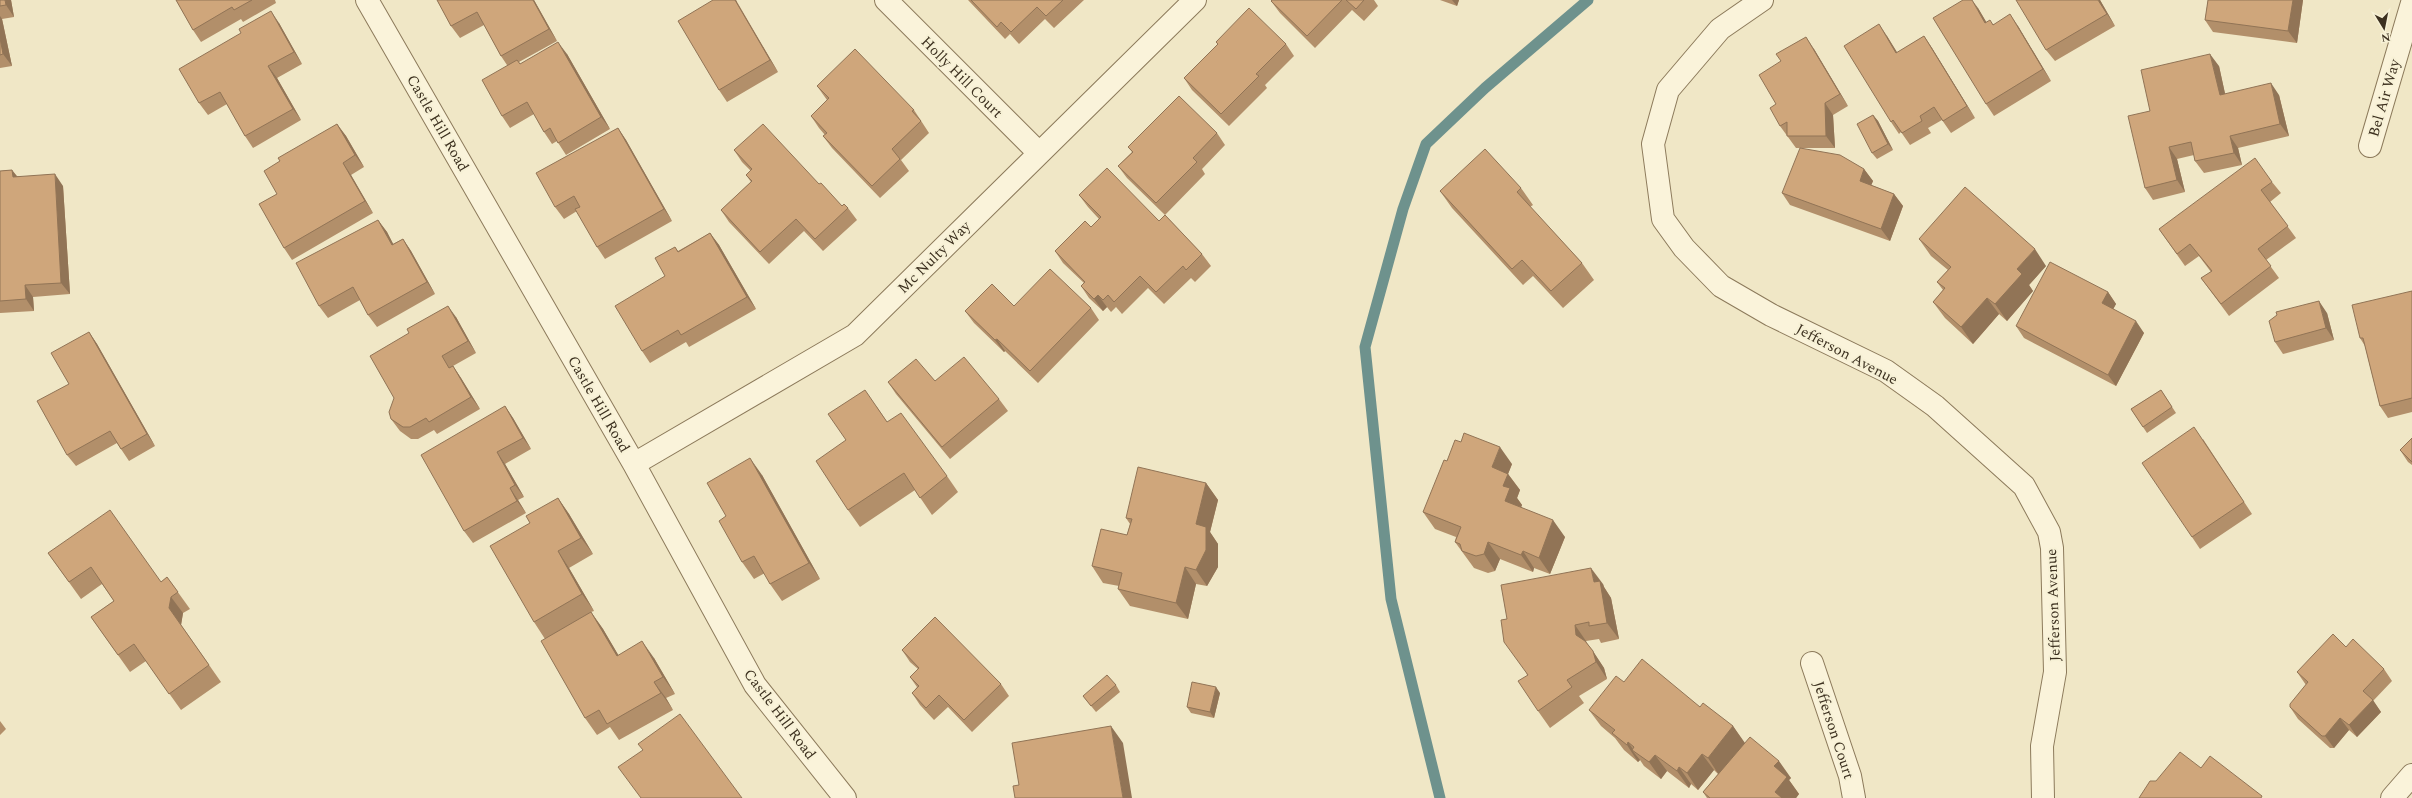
<svg xmlns="http://www.w3.org/2000/svg" width="2412" height="798" font-family="Spectral,serif">
  <rect width="100%" height="100%" fill="#f0e7c6"/>
  <g fill="none" stroke-linecap="round" stroke-linejoin="round">
    <!-- stream -->
    <path stroke="#6e928d" stroke-width="11" d="M1440,798L1391,599L1365,347L1403,209L1426,144L1485,88L1588,0"/>
    <defs>
      <path id="minor" d="M367,0L634,464L755,685L845,798
        M886,0L1039,153
        M2370,146L2412,3
        M634,464L855,335L1195,0
        M1812,663L1850,776L1854,798
        M2392,798L2412,775"/>
      <path id="tertiary" d="M1762,0L1720,29L1668,90L1653,144L1663,219L1684,248L1721,286L1771,315L1886,371L1935,406L2024,486L2049,532L2052,548L2055,672L2042,746L2043,798"/>
    </defs>
    <!-- minor casing -->
    <use href="#minor" stroke="#8c7a5b" stroke-width="24"/>
    <!-- tertiary casing -->
    <use href="#tertiary" stroke="#8c7a5b" stroke-width="24"/>
    <!-- minor -->
    <use href="#minor" stroke="#faf3da" stroke-width="22"/>
    <!-- tertiary -->
    <use href="#tertiary" stroke="#faf3da" stroke-width="22"/>
  </g>
  <!-- wall -->
  <path fill="#b28f6a" d="M0,0H11L14,17L2,19L12,66L0,68Z
    M176,0H275L276,3L243,22L241,19L201,42L193,30Z
    M437,0H534L557,41L519,62L520,64L567,54L610,129L566,155L557,141L552,144L544,132L534,114L510,128L502,116L507,65L501,56L484,25L460,38L451,26Z
    M713,0H736L778,72L727,102L719,90Z
    M968,0H1084L1054,28L1045,19L1019,44L1010,34L1005,39Z
    M1272,0H1374L1378,6L1364,21L1352,10L1315,48L1280,13L1271,1Z
    M1440,0H1459L1457,6Z
    M2100,0L2115,26L2055,61L2046,50Z
    M2208,0H2303L2297,43L2213,32L2205,20Z
    M1978,8L1986,22L1993,24L2018,26L2051,81L1994,116L1986,104Z
    M279,23L302,64L277,78L301,120L253,148L245,136L227,104L208,115L199,103Z
    M1887,36L1897,53L1924,36L1932,48L1975,118L1951,133L1942,120L1928,128L1931,133L1910,145L1901,132L1899,134L1891,122Z
    M1216,42L1286,44L1294,56L1265,85L1267,88L1229,126L1192,90L1184,78L1218,45Z
    M1814,49L1848,106L1833,115L1835,148H1796L1780,126Z
    M2219,66L2225,94L2279,95L2289,136L2238,148L2242,165L2204,173L2195,161L2194,155L2177,159L2185,192L2153,200L2145,188L2150,111Z
    M817,86L914,110L929,133L901,160L909,171L880,198L832,148L823,136L825,135L819,128L811,116L827,100Z
    M1873,115L1878,121L1893,150L1877,159L1872,153Z
    M337,124L346,136L364,167L351,175L373,213L292,260L284,248L277,194L280,161Z
    M618,128L626,140L672,221L605,259L597,247L577,211L564,219L555,207Z
    M1217,133L1225,145L1202,169L1205,174L1165,215L1202,254L1211,266L1195,282L1191,278L1164,304L1148,288L1122,314L1116,307L1111,312L1107,307L1103,311L1089,298L1081,286L1084,283L1063,263L1055,251L1091,227L1099,219L1088,207L1079,195L1159,221L1165,215L1127,178L1118,166L1132,152L1128,147Z
    M734,150L819,184L842,206L848,208L857,220L823,251L804,231L769,264L729,222L721,210L751,182L746,175L751,171L742,162Z
    M1864,169L1873,181L1871,185L1894,194L1903,206L1890,241L1790,205L1782,193Z
    M12,170L17,176L63,186L70,294L33,297L34,311L0,313V171Z
    M2272,182L2281,193L2270,202L2296,238L2266,260L2279,278L2229,316L2201,278L2211,272L2199,256L2185,266L2159,229Z
    M1521,188L1533,205L1530,207L1582,263L1594,280L1563,308L1533,276L1523,285L1452,208L1440,191Z
    M378,220L387,232L393,244L403,239L411,251L435,294L377,327L368,315L360,300L328,318L319,306Z
    M710,233L719,245L756,309L689,347L686,342L650,363L642,351L675,247L678,251Z
    M1919,239L2046,266L2029,285L2033,291L2007,321L1999,314L1973,344L1945,318L1933,302L1943,290L1937,282L1948,270L1931,256Z
    M2412,291V412L2388,418L2380,406L2365,346L2360,338Z
    M2108,292L2116,304L2113,309L2144,333L2116,386L2024,338L2016,326Z
    M1014,306L1091,308L1099,320L1038,383L1005,351L1004,352L974,323L965,311Z
    M2327,313L2334,340L2283,354L2275,342Z
    M456,317L476,353L453,366L461,378L480,409L437,434L434,430L418,439H411L400,431L391,419Z
    M89,332L97,344L155,446L129,461L117,443L76,466L67,455L69,384Z
    M935,381L999,399L1008,411L950,459L896,394L888,382Z
    M2161,390L2176,413L2147,433L2131,409Z
    M505,406L513,418L531,449L505,464L524,497L518,500L526,513L473,543L464,531Z
    M877,407L887,422L947,476L958,492L932,515L915,490L860,527L848,510L846,440Z
    M2412,438V465L2408,462L2400,450Z
    M2203,439L2252,514L2200,549L2192,537Z
    M1447,461L1512,464L1508,474L1520,490L1517,498L1522,505L1521,507L1565,537L1550,574L1534,568L1533,572L1500,559L1495,571L1488,573L1474,568L1455,542L1456,537L1435,529L1423,512Z
    M762,475L820,579L782,601L770,584L765,573L754,579L742,562L726,516Z
    M1206,483L1218,500L1210,532L1218,544V567L1207,586L1196,584L1188,619L1130,606L1118,589L1119,586L1103,583L1092,566L1127,535L1130,524L1126,518Z
    M558,498L569,514L593,554L569,568L594,611L591,612L603,629L618,655L654,658L675,694L666,698L673,710L619,740L610,727L597,735L585,718L545,639L534,622L530,523Z
    M48,553L161,582L167,577L190,609L183,613L181,625L221,682L181,710L146,661L130,672L91,617L114,601L102,584L81,599Z
    M1603,584L1604,587L1611,598L1619,639L1601,643L1599,639L1586,641L1587,643L1604,668L1607,679L1579,696L1584,703L1550,728L1538,711L1527,675L1507,619Z
    M2346,647L2384,669L2392,681L2373,701L2381,712L2357,737L2349,730L2334,748H2330L2298,719L2290,707L2306,685L2297,672Z
    M902,650L1001,684L1009,696L972,732L948,707L934,720L920,705L912,693L917,687L910,677L918,669L910,662Z
    M1624,682L1700,707L1733,726L1744,743L1791,778L1789,780L1799,794L1796,798H1707L1703,792L1718,774L1714,770L1698,790L1691,784L1689,788L1667,771L1661,779L1644,766L1640,760L1638,762L1624,750L1615,738L1601,726L1589,710Z
    M1116,685L1120,692L1096,712L1083,696Z
    M1220,693L1214,718L1191,713L1187,707Z
    M0,721L6,729L0,735Z"/>
  <!-- shaded-wall -->
  <path fill="#917456" d="M5,0H11L14,17L6,5Z
    M533,0H534L557,41L549,29Z
    M735,0H736L737,3L778,72L770,60Z
    M1452,0H1459L1457,6Z
    M1972,0L1978,8L1994,35L1985,23Z
    M2098,0H2100L2115,26L2107,14Z
    M2293,0H2303L2297,43L2288,31Z
    M271,11L279,23L302,64L294,52Z
    M2010,14L2018,26L2051,81L2043,69Z
    M0,16L2,19L12,66L3,54L0,38Z
    M1879,24L1887,36L1905,65L1896,53Z
    M1924,36L1932,48L1975,118L1967,106Z
    M1806,37L1814,49L1848,106L1840,94Z
    M558,42L567,54L610,129L601,117Z
    M2210,54L2219,66L2228,107L2220,95Z
    M268,66L277,78L301,120L293,109Z
    M2271,83L2279,95L2289,136L2280,124Z
    M1825,103L1833,115L1835,148L1826,136Z
    M1873,115L1878,121L1893,150L1888,144Z
    M337,124L346,136L364,167L355,155Z
    M618,128L626,140L672,221L664,209Z
    M2230,136L2238,148L2242,165L2234,153Z
    M2169,147L2177,159L2185,192L2177,180Z
    M343,163L351,175L373,213L365,201Z
    M1864,169L1873,181L1868,193L1860,181Z
    M12,170L21,182L13,177Z
    M55,174L63,186L70,294L61,283Z
    M1894,194L1903,206L1890,241L1881,229Z
    M378,220L387,232L400,257L392,245Z
    M710,233L719,245L756,309L747,297Z
    M403,239L411,251L435,294L427,282Z
    M2035,249L2046,266L2029,285L2033,291L2007,321L1995,304L2017,269Z
    M25,285L33,297L34,311L26,299Z
    M2108,292L2116,304L2110,315L2102,303Z
    M1098,295L1107,307L1103,311L1094,299Z
    M1987,298L1999,314L1973,344L1961,327Z
    M2319,301L2327,313L2334,340L2326,328Z
    M448,306L456,317L476,353L468,341Z
    M2136,321L2144,333L2116,386L2108,375Z
    M89,332L97,344L155,446L147,434Z
    M997,339L1005,351L1004,352L995,340Z
    M453,366L461,378L480,409L471,397Z
    M505,406L513,418L531,449L523,438Z
    M1500,447L1512,464L1504,484L1492,467Z
    M497,452L505,464L524,497L515,485Z
    M750,458L762,475L820,579L809,563Z
    M1508,474L1520,490L1517,498L1522,505L1517,518L1505,501L1503,486Z
    M1206,483L1218,500L1210,532L1218,544V567L1207,586L1196,570V524Z
    M510,488L518,500L526,513L517,501Z
    M558,498L569,514L593,554L581,538Z
    M1553,520L1565,537L1550,574L1539,558Z
    M1488,542L1500,559L1495,571L1484,554Z
    M558,551L569,568L594,611L582,594Z
    M1523,551L1534,568L1533,572L1521,555Z
    M1185,567L1196,584L1188,619L1176,603Z
    M1591,568L1603,584L1604,587L1611,598L1619,639L1607,623L1594,582Z
    M171,597L183,613L181,625L221,682L169,608Z
    M591,612L603,629L629,673L617,656Z
    M1575,625L1586,641L1588,652L1576,635Z
    M642,641L654,658L675,694L663,677Z
    M1593,651L1604,668L1607,679L1596,662Z
    M654,682L666,698L673,710L661,693Z
    M1216,687L1220,693L1214,718L1210,712Z
    M2373,700L2381,712L2357,737L2349,725Z
    M2340,718L2349,730L2334,748L2325,736Z
    M1111,726L1123,743L1132,798H1123Z
    M1733,726L1745,743L1719,775L1708,758Z
    M1628,742L1635,752L1632,750L1640,760L1638,762L1627,745Z
    M1702,754L1714,770L1698,790L1687,773Z
    M1655,755L1667,771L1661,779L1649,762Z
    M1779,761L1791,778L1789,780L1799,794L1796,798H1779L1775,792L1774,766Z
    M1679,767L1691,784L1689,788L1677,771Z"/>
  <!-- building -->
  <path fill="#cfa67b" stroke="#917456" d="M0,0H5L6,5L0,6Z
    M176,0H252L234,10L232,7L193,30Z
    M437,0H533L549,29L501,56L477,12L451,26Z
    M713,0H735L770,60L719,90L678,21Z
    M971,0H1063L1046,16L1037,7L1011,32L1001,22L997,27Z
    M1272,0H1342L1307,36L1271,1Z
    M1346,0H1364L1356,9Z
    M1963,0H1972L1985,23L1990,20L1993,25L2010,14L2043,69L1986,104L1933,18Z
    M2016,0H2098L2107,14L2046,50Z
    M2208,0H2293L2288,31L2205,20Z
    M1249,8L1286,44L1256,74L1259,76L1221,114L1184,78L1218,44L1216,42Z
    M271,11L294,52L268,66L293,109L245,136L220,92L199,103L179,69L241,33L239,29Z
    M1879,24L1896,53L1924,36L1967,106L1943,121L1934,107L1920,116L1922,121L1902,133L1893,120L1891,122L1844,46Z
    M1806,37L1840,94L1825,103L1826,136H1787V122L1780,126L1770,108L1776,104L1759,75L1781,61L1776,54Z
    M0,38L3,54L0,55Z
    M558,42L601,117L558,143L550,128L544,132L527,102L502,116L482,80L517,60L520,64Z
    M855,49L914,110L912,111L921,121L892,149L900,159L872,186L823,136L827,133L811,116L829,98L817,86Z
    M2210,54L2220,95L2271,83L2280,124L2230,136L2234,153L2195,161L2191,142L2169,147L2177,180L2145,188L2128,116L2150,111L2141,70Z
    M1179,96L1217,133L1193,158L1197,162L1156,203L1118,166L1133,152L1128,147Z
    M1873,115L1888,144L1872,153L1857,124Z
    M337,124L355,155L343,163L365,201L284,248L259,204L277,194L264,171L280,161L278,158Z
    M763,124L819,184L821,183L842,206L844,204L848,208L815,239L796,219L760,252L721,210L752,181L746,175L752,169L734,150Z
    M618,128L664,209L597,247L575,209L580,207L574,196L555,207L536,173Z
    M1800,148L1840,155L1864,169L1860,181L1894,194L1881,229L1782,193Z
    M1485,149L1521,188L1517,192L1582,263L1551,291L1522,260L1512,269L1440,191Z
    M2255,158L2272,182L2261,190L2288,226L2258,249L2271,266L2221,304L2201,278L2212,271L2190,244L2177,254L2159,229Z
    M1107,168L1159,221L1165,215L1202,254L1186,270L1183,266L1156,292L1140,276L1114,302L1108,295L1103,300L1098,295L1094,299L1081,286L1085,282L1055,251L1085,221L1091,227L1101,217L1079,195Z
    M12,170L13,177L55,174L61,283L25,285L26,299L0,301V171Z
    M1965,187L2035,249L2017,269L2022,274L1995,304L1987,298L1961,327L1933,302L1945,288L1937,282L1951,267L1919,239Z
    M378,220L392,245L403,239L427,282L368,315L353,287L319,306L296,263Z
    M710,233L747,297L681,335L678,330L642,351L615,306L665,276L655,258L675,247L678,252Z
    M2050,262L2108,292L2102,303L2136,321L2108,375L2016,326Z
    M1050,269L1091,308L1030,371L997,339L995,340L965,311L992,284L1014,306Z
    M2412,291V398L2380,406L2363,338H2360L2352,305Z
    M2319,301L2326,328L2275,342L2269,321L2277,315L2276,312Z
    M448,306L468,341L442,356L449,368L453,366L471,397L429,422L426,418L410,427H403L391,419L389,412L394,398L370,356L409,333L407,329Z
    M89,332L147,434L121,449L110,431L67,455L37,401L69,384L51,353Z
    M964,357L999,399L942,447L888,382L916,359L935,381Z
    M865,390L887,422L901,413L947,476L920,498L904,473L848,510L816,461L846,440L828,414Z
    M2161,390L2172,407L2143,427L2131,409Z
    M505,406L523,438L497,452L515,485L510,488L517,501L464,531L421,455Z
    M2194,427L2244,502L2192,537L2142,463Z
    M1464,433L1500,447L1492,467L1508,474L1503,486L1510,488L1505,501L1553,520L1539,558L1523,551L1521,555L1488,542L1484,554L1476,556L1462,551L1460,544L1455,542L1461,527L1423,512L1444,460L1447,461L1455,440L1461,442Z
    M2412,438V462L2400,450Z
    M750,458L809,563L770,584L754,556L742,562L719,521L726,516L707,483Z
    M1138,467L1206,483L1196,524L1206,527V550L1196,570L1185,567L1176,603L1118,589L1122,573L1092,566L1101,529L1127,535L1132,519L1126,518Z
    M558,498L581,538L558,551L582,594L534,622L490,546L530,523L526,516Z
    M110,510L161,582L167,577L178,592L171,597L169,608L209,665L169,694L134,644L118,655L91,617L114,601L91,567L69,582L48,553Z
    M1591,568L1594,582L1600,581L1607,623L1589,626V622L1575,625L1576,635L1585,641L1593,651L1596,662L1567,680L1572,687L1538,711L1518,681L1528,675L1504,642L1501,620L1507,619L1501,585Z
    M591,612L617,656L642,641L663,677L654,682L661,693L607,724L599,710L585,718L541,641Z
    M935,617L1001,684L964,720L939,695L926,708L912,693L919,686L910,677L919,668L902,650Z
    M2333,634L2346,647L2353,639L2384,669L2363,691L2373,700L2349,725L2340,718L2325,736H2322L2290,707V704L2308,682L2297,672Z
    M1642,659L1700,707L1703,703L1733,726L1708,758L1702,754L1687,773L1679,767L1677,771L1655,755L1649,762L1632,750L1634,747L1628,742L1627,745L1612,733L1615,730L1589,710L1616,676L1624,682Z
    M1107,675L1116,685L1091,706L1083,696Z
    M1192,682L1216,687L1210,712L1187,707Z
    M680,714L742,798H641L618,767L643,750L638,744Z
    M1111,726L1123,798H1015L1013,786L1019,785L1012,743Z
    M1750,737L1779,761L1774,766L1787,777L1775,792L1782,798H1710L1703,792Z
    M2180,752L2201,768L2210,756L2262,796L2261,798H2139L2150,781H2156Z"/>
  <g text-anchor="middle" stroke-width="4" stroke-linejoin="round" paint-order="stroke">
    <!-- street labels -->
    <g font-size="15" fill="#3c301f" stroke="#f7f1d6">
      <text transform="translate(962 77) rotate(45)" y="5">Holly Hill Court</text>
      <text transform="translate(2384 98) rotate(-74)" y="5">Bel Air Way</text>
      <text transform="translate(438 123) rotate(60)" y="5">Castle Hill Road</text>
      <text transform="translate(934 257) rotate(-45)" y="5">Mc Nulty Way</text>
      <text transform="translate(1847 354) rotate(28)" y="5">Jefferson Avenue</text>
      <text transform="translate(599 404) rotate(60)" y="5">Castle Hill Road</text>
      <text transform="translate(2053 605) rotate(-92)" y="5">Jefferson Avenue</text>
      <text transform="translate(780 714) rotate(53)" y="5">Castle Hill Road</text>
      <text transform="translate(1834 730) rotate(72)" y="5">Jefferson Court</text>
    </g>
  </g>
  <!-- north arrow -->
  <g transform="translate(2384 28) rotate(170)" stroke="#f7f1d6" stroke-width="3" paint-order="stroke">
  <path d="M0-3L7 15L0 10L-7 15Z" fill="#3c301f"/>
  <text y="-6" font-size="11" font-weight="bold" text-anchor="middle" fill="#3c301f">N</text>
  </g>
</svg>
